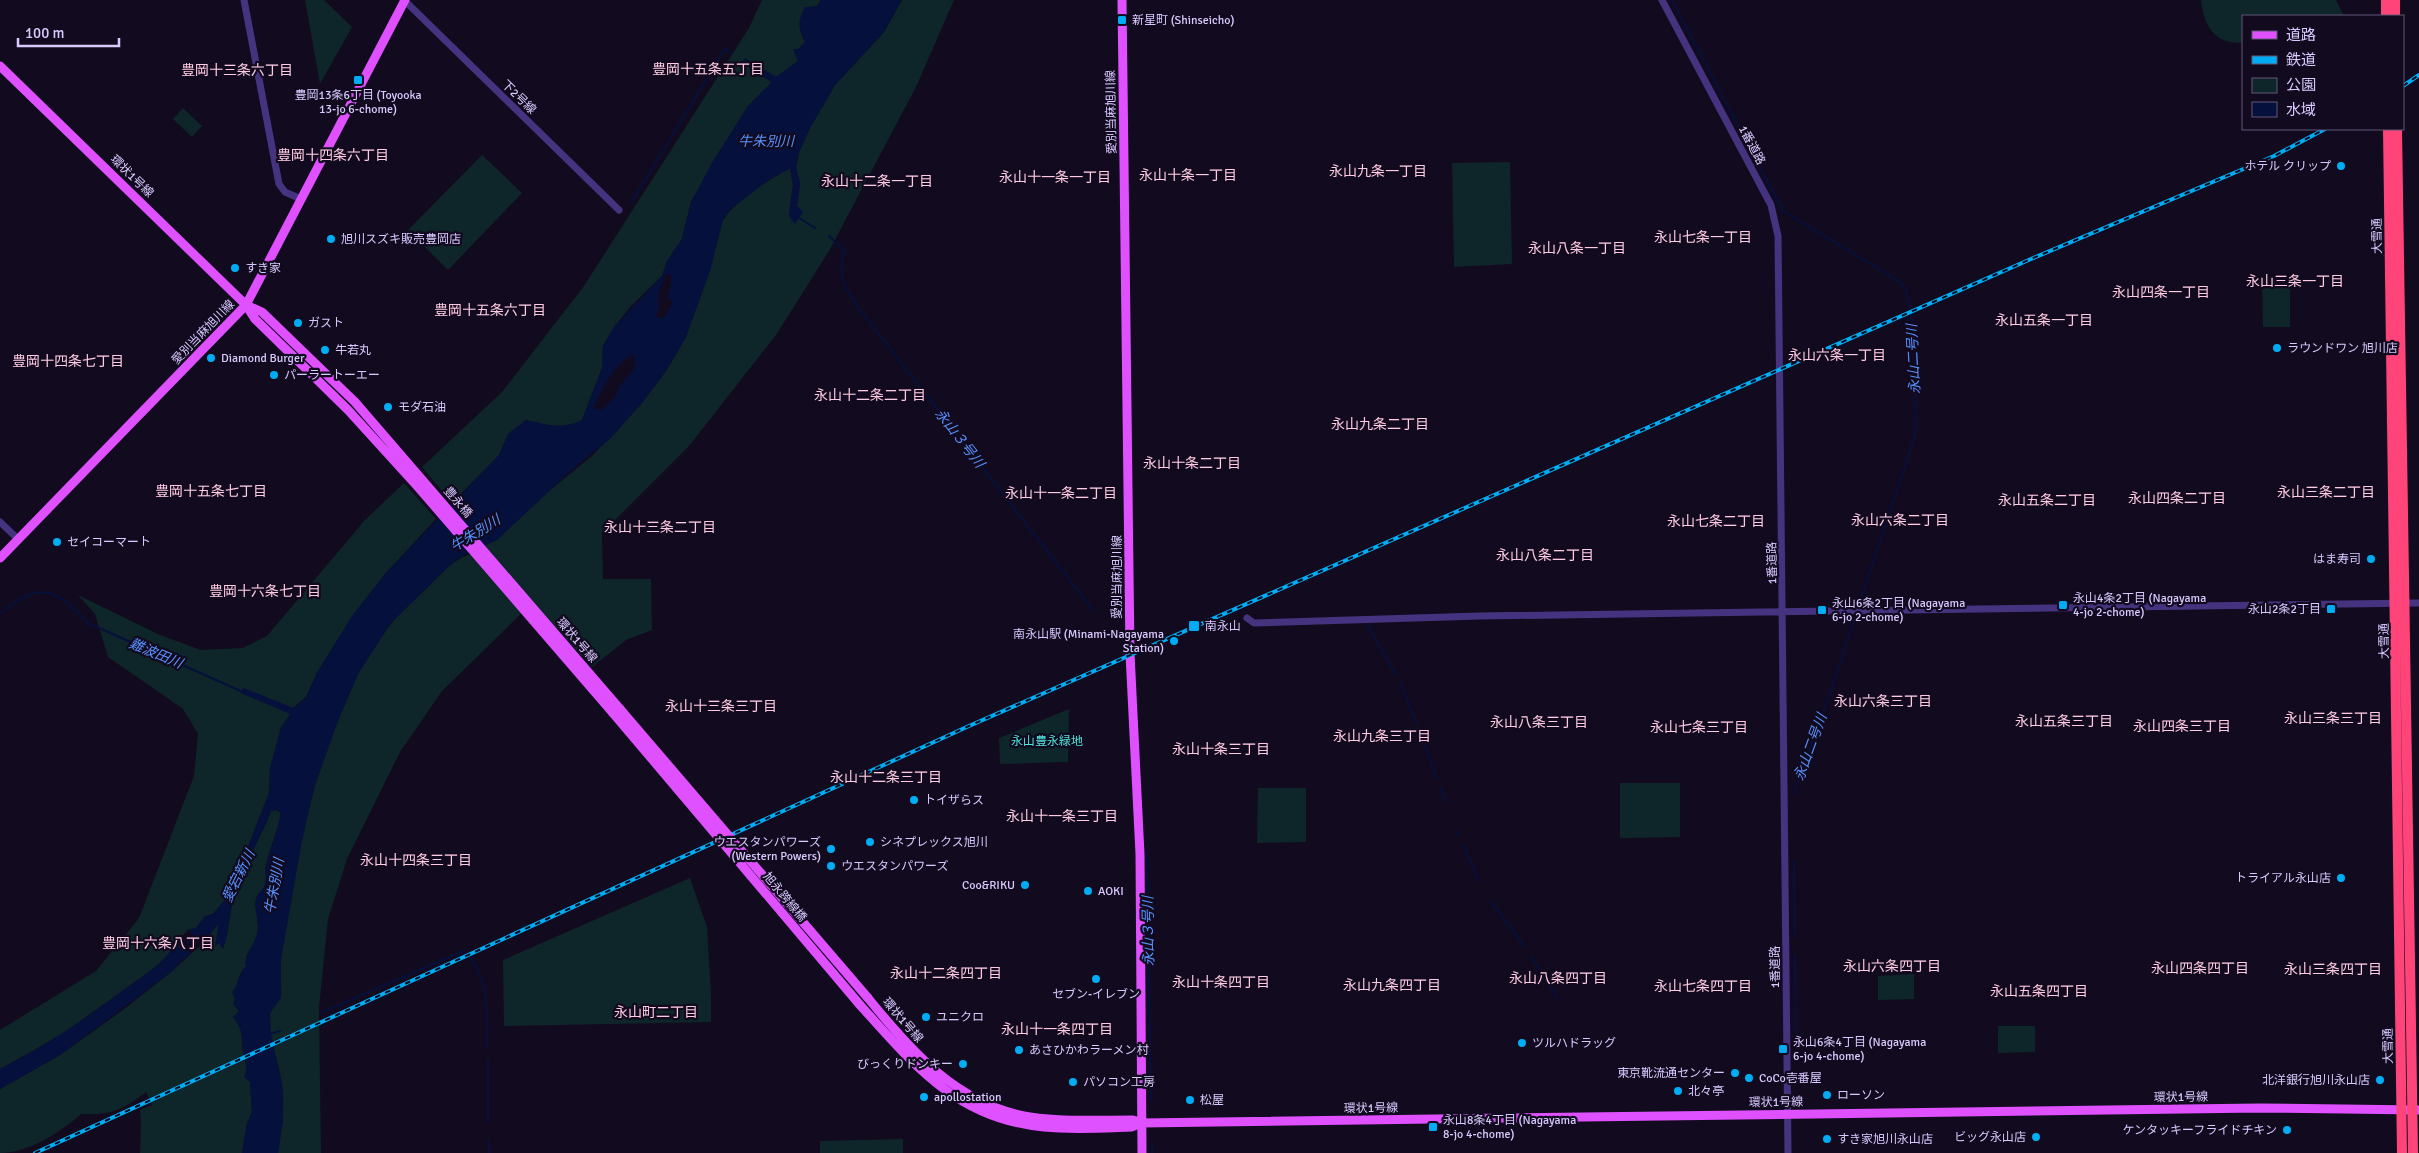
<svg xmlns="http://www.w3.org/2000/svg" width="2419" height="1153" font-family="Signika,'Noto Sans JP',sans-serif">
  <rect width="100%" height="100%" fill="#120b1f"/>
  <!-- green -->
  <path fill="#0e2529" d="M305,0H324L352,27L320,84Z
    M762,0H821L800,30L805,42L798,49L794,50L799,61L776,77L745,59L743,63L772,82L748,106L691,202L682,239L667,261L662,276L631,306L614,327L603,346L602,368L582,420C562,430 547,425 526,420L508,434L499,455L452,503L422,467L502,392L584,286L749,28Z
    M902,0H954L916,87L829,251L776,335L689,446L602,533L603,579H651L652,630L626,640L592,667L481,547L593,455L642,403L666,371L686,337L723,220C739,197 766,182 790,168L793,185L789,215L803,212L797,206L800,184L796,168L799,152L811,126L835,85L884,32Z
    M2201,0H2336L2344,16H2243V43C2214,44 2204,26 2201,0Z
    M183,108L202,126L192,137L173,119Z
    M482,155L522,193L448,270L408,230Z
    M1510,162L1512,264L1454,267L1452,163Z
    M2290,276V327H2263L2262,277Z
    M404,483L436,519L385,574L318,671L306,697L293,708L270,768L269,793L229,895L213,914L205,916L196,928L188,930L178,940L165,959L153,969L58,1037L0,1069V1030L96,971L139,918L194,776L198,734L183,709L108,657L95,614L78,595L160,635L201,650L243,648L267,636L365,520Z
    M474,553L524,611L442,691L400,752L347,859L328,919L319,1008L321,1153H278C281,1131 285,1108 282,1085C280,1062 266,1037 270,1014C271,1007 280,1003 281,995C282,983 279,970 281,957C293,859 326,698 392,623C401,611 413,601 424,591C439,576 453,558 474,553Z
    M1069,709L1068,762L1000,764L999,738Z
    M1620,783H1680V837L1620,838Z
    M1258,788H1306V842L1257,843Z
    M276,810L281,813C278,831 270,846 266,865C264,872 268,876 264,887C262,891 259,892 257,896C252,909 261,921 257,934C254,947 244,952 246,966C235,978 234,997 240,1011L233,1017C247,1036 239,1037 244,1055C246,1064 247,1070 247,1079L250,1081L252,1112L247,1123L242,1153H140L141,1123L140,1110L152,1105L146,1092C121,1111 111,1115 81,1114C60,1133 28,1153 0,1153V1089L60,1055L123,1010L171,972L202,944L219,923L216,945L219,943L223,948C229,932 229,916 233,900C241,869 260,840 271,811Z
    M690,878L707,927L711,995V1022L504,1026L503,960Z
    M1914,974V999L1878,1000V976Z
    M1998,1026H2035V1052L1998,1053Z
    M903,1139V1153H820V1141Z"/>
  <!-- water -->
  <path fill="#06103c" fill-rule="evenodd" d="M821,0H902L884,32L835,85L811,126L799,152L796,168L800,184L797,206L803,212L795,224L789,216L793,185L790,168L770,179L731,209L723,220L710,271L686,337L666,371L642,403L610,439L575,467L497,540L462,556L448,567L391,623L358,674L338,721L314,788L302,841L281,959V998L270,1013L271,1034L282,1085L283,1121L278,1153H242L247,1123L252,1112L250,1082L244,1077C248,1065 246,1066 244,1054C240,1036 246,1034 233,1017L239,1011L233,1004L235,999L232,993C239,984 238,974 246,966C244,952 254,947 257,934C261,921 252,909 257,896C259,892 262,891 264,887C268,876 264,872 266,865C271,846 278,831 281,812L276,810L271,811C260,840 240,870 233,900C229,916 229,933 223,949L219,943L215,946L219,923L202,944L188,930L196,928L205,916L213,914L229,895L269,793L270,768L281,727L290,714L241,693L243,688L294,708L306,697L318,671L352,616L385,574L499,455L508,434L526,420C547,425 562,430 582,420L602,368L603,346L614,327L662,276L667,261L682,239L691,202L713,161L748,106L772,82L742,63L745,58L776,77L798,61L793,49H798L805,42C798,26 797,23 805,7L818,6ZM666,274H670L672,279L667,298L673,302L664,318H660L656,316L659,306L658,294ZM635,354L634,369L620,385L615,397L602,410L593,408C601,391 616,360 635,354Z
    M178,940L191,954L182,960L171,972L60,1055L0,1089V1069C45,1046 86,1019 125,989C145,975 166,962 178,940Z"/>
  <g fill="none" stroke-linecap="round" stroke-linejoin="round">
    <!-- stream -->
    <path stroke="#06103c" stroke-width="2" d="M1672,0L1783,211L1899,281L1906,289L1914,332L1916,433L1858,608
      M631,203L725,49L732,53
      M798,217L815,228
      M829,236L845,251C836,272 846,290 858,307L1093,610
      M0,614C38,581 56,587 88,623L243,692
      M1367,624L1396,675
      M1401,683L1417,725
      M1421,736L1437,778
      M1440,787L1446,802
      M1796,794L1795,789L1829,697L1857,612
      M1456,830L1458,835
      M1464,845L1478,881
      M1147,851L1151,1101
      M1794,861L1795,937
      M1492,902L1524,946
      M184,947L197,935
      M1795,955L1796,1046
      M1531,956L1558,998
      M323,1012L463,951C491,974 487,1016 487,1048
      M270,1034L280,1031
      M488,1059V1122
      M489,1139V1153
      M1152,1143V1153"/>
    <!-- minor -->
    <path stroke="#453380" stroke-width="7" d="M244,0L279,184L285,192L301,199
      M404,0L619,210
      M1662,0L1771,205L1778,236L1788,1153
      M0,522L18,539
      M1247,618L1254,623L1479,616L2419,603"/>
    <!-- major -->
    <path stroke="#df50ff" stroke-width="9" d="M1122,0L1130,654L1140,854L1142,1153
      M0,66L246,305L255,319L348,410L418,487L613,713
      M246,305L262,312L355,402L620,709
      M0,558L246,305L405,0
      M868,998C911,1051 958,1105 1030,1117C1063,1122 1099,1120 1133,1120L1141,1123L2259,1108L2419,1110
      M860,1005C914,1065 957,1119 1044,1127C1073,1130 1103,1128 1132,1127L1141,1123"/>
    <!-- highway -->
    <path stroke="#ff447a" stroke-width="10" d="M2386,0V16
      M2395,0V16
      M2388,129L2402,1153
      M2397,129L2413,1153"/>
    <defs>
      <path id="rail" d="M2403,86L2419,75
        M35,1153L969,726L2031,259L2274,156L2325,129"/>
    </defs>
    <!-- rail casing -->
    <use href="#rail" stroke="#00adf4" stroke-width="4"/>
    <!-- rail -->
    <use href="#rail" stroke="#120b1f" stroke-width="2" stroke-dasharray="5.5" stroke-linecap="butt"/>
    <!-- major-bridge -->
    <path stroke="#df50ff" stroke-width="9" d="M620,709L868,998
      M613,713L860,1005"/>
  </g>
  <!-- markers -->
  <g fill="#00adf4" stroke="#120b1f" stroke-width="2">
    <rect x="1117" y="15" width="10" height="10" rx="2.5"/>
    <rect x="353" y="75" width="10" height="10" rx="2.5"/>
    <circle cx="2341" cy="166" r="5"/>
    <circle cx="331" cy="239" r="5"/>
    <circle cx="235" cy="268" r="5"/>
    <circle cx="298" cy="323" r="5"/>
    <circle cx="2277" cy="348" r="5"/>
    <circle cx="325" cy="350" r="5"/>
    <circle cx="211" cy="358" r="5"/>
    <circle cx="274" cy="375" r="5"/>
    <circle cx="388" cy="407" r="5"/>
    <circle cx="57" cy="542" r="5"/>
    <circle cx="2371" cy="559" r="5"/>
    <rect x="2058" y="600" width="10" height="10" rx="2.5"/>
    <rect x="2326" y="604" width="10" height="10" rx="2.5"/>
    <rect x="1817" y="605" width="10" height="10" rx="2.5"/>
    <rect x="1188" y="620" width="12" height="12" rx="2.5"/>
    <circle cx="1174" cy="641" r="5"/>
    <circle cx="914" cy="800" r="5"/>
    <circle cx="870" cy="842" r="5"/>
    <circle cx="831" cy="849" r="5"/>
    <circle cx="831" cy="866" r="5"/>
    <circle cx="2341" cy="878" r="5"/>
    <circle cx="1025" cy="885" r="5"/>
    <circle cx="1088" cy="891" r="5"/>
    <circle cx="1096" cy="979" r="5"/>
    <circle cx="926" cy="1017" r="5"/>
    <circle cx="1522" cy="1043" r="5"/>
    <rect x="1778" y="1044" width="10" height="10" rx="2.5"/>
    <circle cx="1019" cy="1050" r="5"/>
    <circle cx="963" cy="1064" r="5"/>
    <circle cx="1735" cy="1073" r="5"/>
    <circle cx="1749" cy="1078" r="5"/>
    <circle cx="2380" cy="1080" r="5"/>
    <circle cx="1073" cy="1082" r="5"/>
    <circle cx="1678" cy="1091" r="5"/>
    <circle cx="1827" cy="1095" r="5"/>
    <circle cx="924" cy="1097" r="5"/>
    <circle cx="1190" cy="1100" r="5"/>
    <rect x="1428" y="1122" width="10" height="10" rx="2.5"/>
    <circle cx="2287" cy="1130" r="5"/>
    <circle cx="2036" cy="1137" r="5"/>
    <circle cx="1827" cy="1139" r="5"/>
  </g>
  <g text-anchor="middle" stroke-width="4.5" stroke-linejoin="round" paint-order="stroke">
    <!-- poi labels -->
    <g font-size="12" fill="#d9c9ff" stroke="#120b1f" text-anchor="start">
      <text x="1132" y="24">新星町 (Shinseicho)</text>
      <text x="358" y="99" text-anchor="middle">豊岡13条6丁目 (Toyooka<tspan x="358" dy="14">13-jo 6-chome)</tspan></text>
      <text x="2331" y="170" text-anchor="end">ホテル クリップ</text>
      <text x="341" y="243">旭川スズキ販売豊岡店</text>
      <text x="245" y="272">すき家</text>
      <text x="308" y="327">ガスト</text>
      <text x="2287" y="352">ラウンドワン 旭川店</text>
      <text x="335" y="354">牛若丸</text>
      <text x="221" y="362">Diamond Burger</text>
      <text x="284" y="379">パーラートーエー</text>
      <text x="398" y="411">モダ石油</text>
      <text x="67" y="546">セイコーマート</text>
      <text x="2361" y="563" text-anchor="end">はま寿司</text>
      <text x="2073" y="602">永山4条2丁目 (Nagayama<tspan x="2073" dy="14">4-jo 2-chome)</tspan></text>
      <text x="1832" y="607">永山6条2丁目 (Nagayama<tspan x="1832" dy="14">6-jo 2-chome)</tspan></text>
      <text x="2321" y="613" text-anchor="end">永山2条2丁目</text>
      <text x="1205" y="630">南永山</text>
      <text x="1164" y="638" text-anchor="end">南永山駅 (Minami-Nagayama<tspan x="1164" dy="14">Station)</tspan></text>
      <text x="924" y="804">トイザらス</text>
      <text x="821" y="846" text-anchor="end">ウエスタンパワーズ<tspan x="821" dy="14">(Western Powers)</tspan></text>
      <text x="880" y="846">シネプレックス旭川</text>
      <text x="841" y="870">ウエスタンパワーズ</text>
      <text x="2331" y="882" text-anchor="end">トライアル永山店</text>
      <text x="1015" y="889" text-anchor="end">Coo&amp;RIKU</text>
      <text x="1098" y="895">AOKI</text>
      <text x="1096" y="998" text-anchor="middle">セブン-イレブン</text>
      <text x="936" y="1021">ユニクロ</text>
      <text x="1793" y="1046">永山6条4丁目 (Nagayama<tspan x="1793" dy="14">6-jo 4-chome)</tspan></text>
      <text x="1532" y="1047">ツルハドラッグ</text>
      <text x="1029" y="1054">あさひかわラーメン村</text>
      <text x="953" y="1068" text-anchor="end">びっくりドンキー</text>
      <text x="1725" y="1077" text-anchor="end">東京靴流通センター</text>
      <text x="1759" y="1082">CoCo壱番屋</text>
      <text x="2370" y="1084" text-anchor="end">北洋銀行旭川永山店</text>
      <text x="1083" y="1086">パソコン工房</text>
      <text x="1688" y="1095">北々亭</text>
      <text x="1837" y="1099">ローソン</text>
      <text x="934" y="1101">apollostation</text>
      <text x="1200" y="1104">松屋</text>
      <text x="1443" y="1124">永山8条4丁目 (Nagayama<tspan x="1443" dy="14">8-jo 4-chome)</tspan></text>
      <text x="2277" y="1134" text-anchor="end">ケンタッキーフライドチキン</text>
      <text x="2026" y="1141" text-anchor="end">ビッグ永山店</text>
      <text x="1837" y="1143">すき家旭川永山店</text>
    </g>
    <!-- street labels -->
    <g font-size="12" fill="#d9c9ff" stroke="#120b1f">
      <text transform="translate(519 97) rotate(44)" y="4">下2号線</text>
      <text transform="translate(1111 112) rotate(-91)" y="4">愛別当麻旭川線</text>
      <text transform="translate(1752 145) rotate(62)" y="4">1番道路</text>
      <text transform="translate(132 176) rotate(44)" y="4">環状1号線</text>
      <text transform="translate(2377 236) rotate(-91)" y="4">大雪通</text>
      <text transform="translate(203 332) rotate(-46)" y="4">愛別当麻旭川線</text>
      <text transform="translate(458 502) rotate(49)" y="4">豊永橋</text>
      <text transform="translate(1772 563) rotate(-91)" y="4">1番道路</text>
      <text transform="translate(1117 577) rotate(-90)" y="4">愛別当麻旭川線</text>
      <text transform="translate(577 640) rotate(49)" y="4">環状1号線</text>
      <text transform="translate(2384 641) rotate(-91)" y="4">大雪通</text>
      <text transform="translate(785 897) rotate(50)" y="4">旭永跨線橋</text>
      <text transform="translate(1775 967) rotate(-90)" y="4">1番道路</text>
      <text transform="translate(903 1020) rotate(49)" y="4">環状1号線</text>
      <text transform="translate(2388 1046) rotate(-91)" y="4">大雪通</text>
      <text transform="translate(2181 1097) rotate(-1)" y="4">環状1号線</text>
      <text transform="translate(1776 1102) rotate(-1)" y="4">環状1号線</text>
      <text transform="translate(1371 1108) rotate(-1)" y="4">環状1号線</text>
    </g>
    <!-- park labels -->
    <g font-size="12" fill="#4fe5dc" stroke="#120b1f">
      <text x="1047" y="745">永山豊永緑地</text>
    </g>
    <!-- neighbourhood labels -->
    <g font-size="14" fill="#ffcbe2" stroke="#120b1f">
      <text x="708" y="74">豊岡十五条五丁目</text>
      <text x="237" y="75">豊岡十三条六丁目</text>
      <text x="333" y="160">豊岡十四条六丁目</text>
      <text x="1378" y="176">永山九条一丁目</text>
      <text x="1188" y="180">永山十条一丁目</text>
      <text x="1055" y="182">永山十一条一丁目</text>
      <text x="877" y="186">永山十二条一丁目</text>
      <text x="1703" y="242">永山七条一丁目</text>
      <text x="1577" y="253">永山八条一丁目</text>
      <text x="2295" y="286">永山三条一丁目</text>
      <text x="2161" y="297">永山四条一丁目</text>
      <text x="490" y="315">豊岡十五条六丁目</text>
      <text x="2044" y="325">永山五条一丁目</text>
      <text x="1837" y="360">永山六条一丁目</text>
      <text x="68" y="366">豊岡十四条七丁目</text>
      <text x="870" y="400">永山十二条二丁目</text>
      <text x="1380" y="429">永山九条二丁目</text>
      <text x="1192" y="468">永山十条二丁目</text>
      <text x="211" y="496">豊岡十五条七丁目</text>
      <text x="2326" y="497">永山三条二丁目</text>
      <text x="1061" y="498">永山十一条二丁目</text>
      <text x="2177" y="503">永山四条二丁目</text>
      <text x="2047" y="505">永山五条二丁目</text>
      <text x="1900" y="525">永山六条二丁目</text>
      <text x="1716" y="526">永山七条二丁目</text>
      <text x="660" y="532">永山十三条二丁目</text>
      <text x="1545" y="560">永山八条二丁目</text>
      <text x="265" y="596">豊岡十六条七丁目</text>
      <text x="1883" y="706">永山六条三丁目</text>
      <text x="721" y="711">永山十三条三丁目</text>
      <text x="2333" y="723">永山三条三丁目</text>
      <text x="2064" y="726">永山五条三丁目</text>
      <text x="1539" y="727">永山八条三丁目</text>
      <text x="2182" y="731">永山四条三丁目</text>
      <text x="1699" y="732">永山七条三丁目</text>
      <text x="1382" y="741">永山九条三丁目</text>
      <text x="1221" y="754">永山十条三丁目</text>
      <text x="886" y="782">永山十二条三丁目</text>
      <text x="1062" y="821">永山十一条三丁目</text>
      <text x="416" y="865">永山十四条三丁目</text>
      <text x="158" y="948">豊岡十六条八丁目</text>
      <text x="1892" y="971">永山六条四丁目</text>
      <text x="2200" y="973">永山四条四丁目</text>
      <text x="2333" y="974">永山三条四丁目</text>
      <text x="946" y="978">永山十二条四丁目</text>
      <text x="1558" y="983">永山八条四丁目</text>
      <text x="1221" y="987">永山十条四丁目</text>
      <text x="1392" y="990">永山九条四丁目</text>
      <text x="1703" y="991">永山七条四丁目</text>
      <text x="2039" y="996">永山五条四丁目</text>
      <text x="656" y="1017">永山町二丁目</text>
      <text x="1057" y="1034">永山十一条四丁目</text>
    </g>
    <!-- water labels -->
    <g font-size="14" font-style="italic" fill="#5791ff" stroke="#120b1f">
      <text x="766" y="146">牛朱別川</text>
      <text transform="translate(1913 359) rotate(-93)" y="5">永山二号川</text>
      <text transform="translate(960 438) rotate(52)" y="5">永山３号川</text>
      <text transform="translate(475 533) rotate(-32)" y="5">牛朱別川</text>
      <text transform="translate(156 653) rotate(23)" y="5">難波田川</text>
      <text transform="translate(1810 747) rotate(-70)" y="5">永山二号川</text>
      <text transform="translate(238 876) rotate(-64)" y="5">愛宕新川</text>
      <text transform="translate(274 886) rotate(-80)" y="5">牛朱別川</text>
      <text transform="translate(1148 931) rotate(-91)" y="5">永山３号川</text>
    </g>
  </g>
  <!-- legend -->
  <rect x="2242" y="15" width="162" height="115" fill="#120b1f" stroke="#625779"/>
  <rect x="2252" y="31" width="25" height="8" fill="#df50ff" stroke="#625779"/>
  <text x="2286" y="40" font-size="15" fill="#d9c9ff">道路</text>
  <rect x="2252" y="56" width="25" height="8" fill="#00adf4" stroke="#625779"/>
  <text x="2286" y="65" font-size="15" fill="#d9c9ff">鉄道</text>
  <rect x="2252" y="78" width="25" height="15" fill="#0e2529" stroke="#625779"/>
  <text x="2286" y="90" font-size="15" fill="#d9c9ff">公園</text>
  <rect x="2252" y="102" width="25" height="15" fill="#06103c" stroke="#625779"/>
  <text x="2286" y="115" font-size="15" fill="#d9c9ff">水域</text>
  <!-- scale -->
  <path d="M18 38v8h101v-8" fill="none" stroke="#d9c9ff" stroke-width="2.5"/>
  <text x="25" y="38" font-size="15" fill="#d9c9ff" stroke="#120b1f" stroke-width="4" paint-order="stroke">100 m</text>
</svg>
